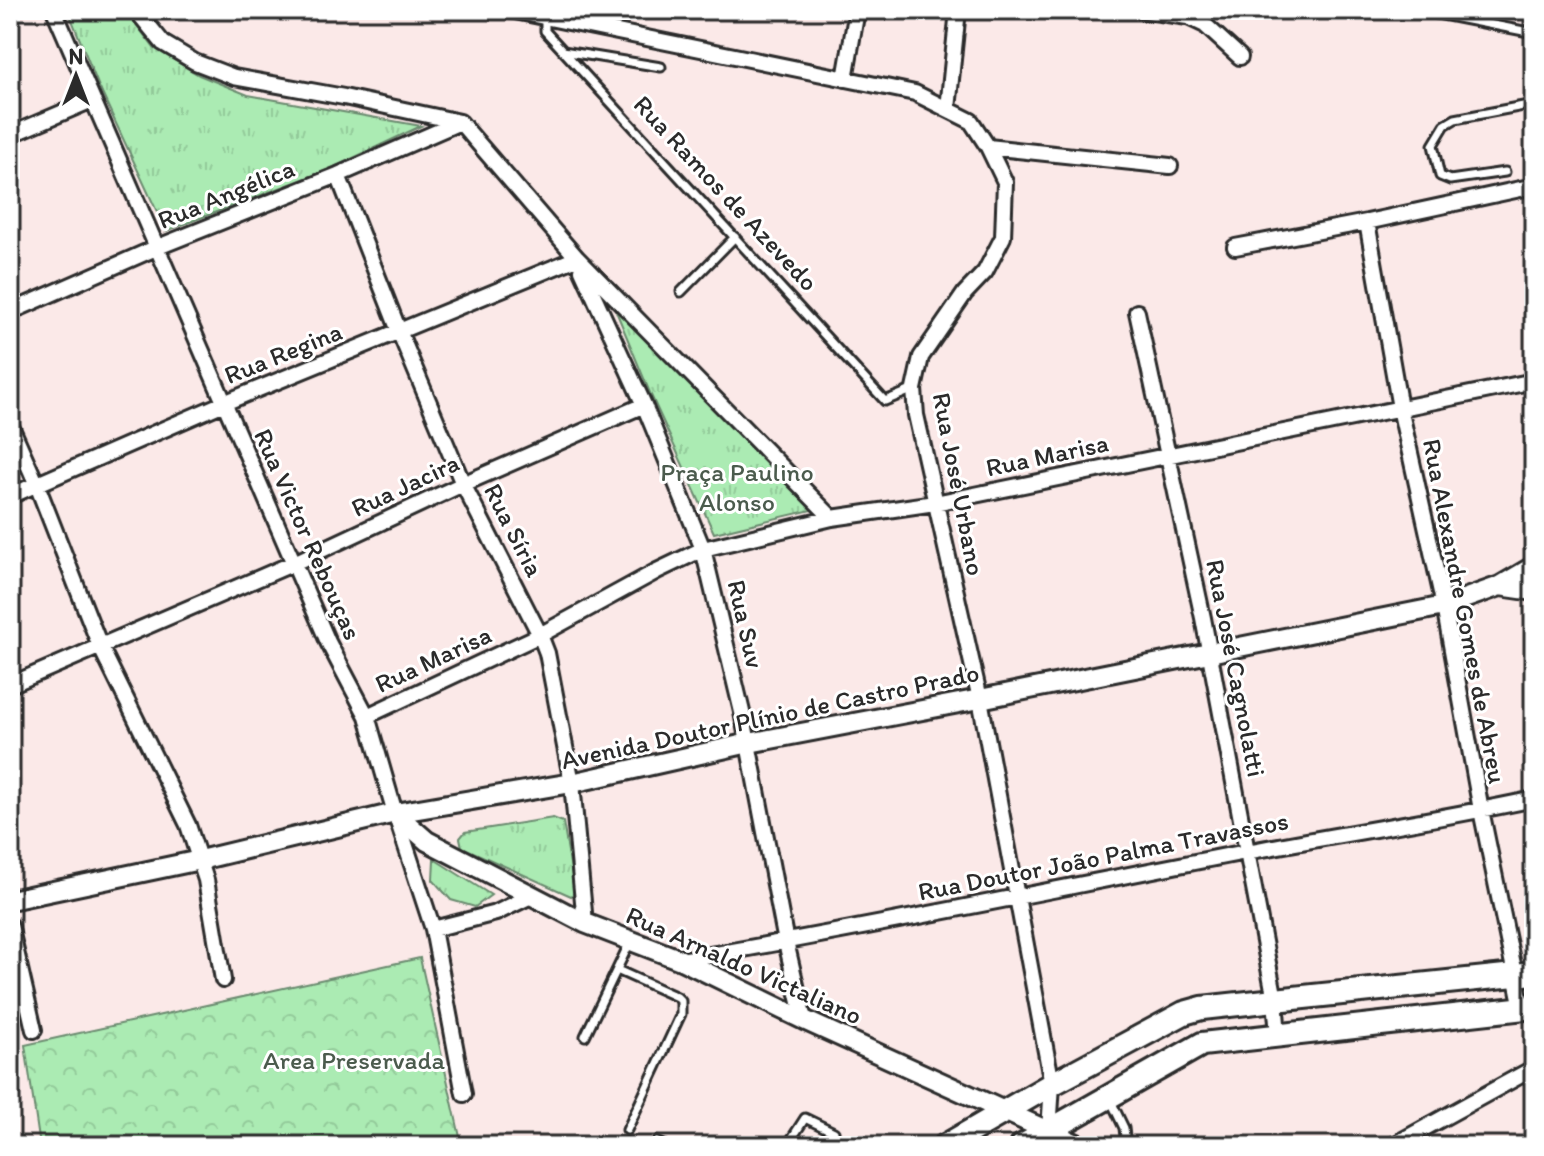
<svg xmlns="http://www.w3.org/2000/svg" width="1544" height="1156" font-family="Itim,sans-serif">
  <defs>
    <pattern id="forest-crowns" width="20" height="18" patternUnits="userSpaceOnUse" patternTransform="scale(2)"><rect width="20" height="18" fill="#abebb3"/><path d="M2 6a3 3 0 1 1 6 0M12 15a3 3 0 1 1 6 0" fill="none" stroke="#93ca9a"/></pattern>
    <pattern id="park-tufts" width="24" height="20" patternUnits="userSpaceOnUse" patternTransform="scale(2)"><rect width="24" height="20" fill="#abebb3"/><path d="M3 7l-1-3M5 7V3M7 7l1-3M15 17l-1-3M17 17v-4M19 17l1-3" fill="none" stroke="#93ca9a"/></pattern>
  </defs>
  <rect width="100%" height="100%" fill="#fbe9e8"/>
  <filter id="ink" filterUnits="userSpaceOnUse"><feTurbulence type="fractalNoise" baseFrequency=".0125" numOctaves="2"/><feDisplacementMap in="SourceGraphic" scale="16" xChannelSelector="R" yChannelSelector="G"/><feConvolveMatrix kernelMatrix="1 2 1 2 8 2 1 2 1" color-interpolation-filters="sRGB"/></filter>
  <g filter="url(#ink)">
    <!-- forest -->
    <path fill="url(#forest-crowns)" stroke="#6b8b6f" stroke-width="2" d="M420,958L462,1146H40L25,1045Z"/>
    <!-- park -->
    <path fill="url(#park-tufts)" stroke="#6b8b6f" stroke-width="2" d="M68,10H125L154,48L199,75L248,95L421,126L330,169L166,231L99,87Z
      M611,299L816,509L714,533L650,393Z
      M553,818L563,822L575,893L571,896L462,847L460,838L465,832Z
      M434,859L491,895L475,907L451,900L433,880Z"/>
    <g fill="none" stroke-linecap="round" stroke-linejoin="round">
      <defs>
        <path id="service" d="M1422,11L1534,33
          M545,17V31L885,401L914,389
          M563,51L661,67
          M1505,172L1450,180L1440,176L1433,145L1445,125L1455,119L1534,104
          M681,292L735,237
          M617,970L677,997L681,1001V1014L627,1130
          M585,1036L630,942
          M1110,1099L1124,1128L1126,1146
          M657,1142L666,1146
          M787,1146L805,1118L834,1132"/>
        <path id="minor" d="M54,10L328,642L367,716L395,813L433,929L464,1094
          M136,10L163,43L195,62L234,77L344,97L460,122L577,258L832,518
          M510,10L915,93L971,121L988,147L1005,182L1003,237L985,272L965,293L921,357L914,389L916,415L980,699L1052,1084L1049,1131
          M1140,10L1188,17L1205,25L1240,57
          M845,79L857,10
          M948,109L958,10
          M10,135L92,100
          M988,147L1170,166
          M338,175L399,331L463,484L540,635L547,653L572,783L585,923
          M1367,222L1400,408L1444,606L1481,810L1522,1008
          M1235,247L1367,222L1534,186
          M582,270L644,405L703,549L742,712L786,942L804,1020
          M10,312L158,247L338,175L460,122
          M1137,312L1203,618L1275,1000L1278,1035
          M10,424L37,485L100,646L188,825L206,880L223,980
          M10,496L224,403L577,258
          M10,685L294,563L463,484L644,405
          M367,716L540,635L657,571L703,549L832,518L935,503L1534,381
          M10,925L34,1030
          M433,929L496,913L531,896
          M681,960C868,928 1054,889 1241,853C1339,834 1437,820 1534,799
          M1392,1146L1534,1068"/>
        <path id="tertiary" d="M1500,586L1534,591
          M395,813L427,841L585,923L681,960L804,1020L1081,1146
          M10,900L200,860L395,813L572,783L749,743L980,699L1444,606L1500,586L1534,566"/>
        <path id="secondary" d="M945,1146L1052,1084L1184,1013L1202,1008L1275,1000L1534,973
          M1022,1146L1202,1044L1534,1007"/>
      </defs>
      <!-- service casing -->
      <use href="#service" stroke="#2b2b2b" stroke-width="13"/>
      <!-- minor casing -->
      <use href="#minor" stroke="#2b2b2b" stroke-width="20"/>
      <!-- tertiary casing -->
      <use href="#tertiary" stroke="#2b2b2b" stroke-width="24"/>
      <!-- secondary casing -->
      <use href="#secondary" stroke="#2b2b2b" stroke-width="28"/>
      <!-- service -->
      <use href="#service" stroke="#fff" stroke-width="7"/>
      <!-- minor -->
      <use href="#minor" stroke="#fff" stroke-width="14"/>
      <!-- tertiary -->
      <use href="#tertiary" stroke="#fff" stroke-width="18"/>
      <!-- secondary -->
      <use href="#secondary" stroke="#fff" stroke-width="22"/>
    </g>
  </g>
  <g text-anchor="middle" stroke-width="6" stroke-linejoin="round" paint-order="stroke">
    <!-- street labels -->
    <g font-size="26" fill="#2b2b2b" stroke="#fff">
      <text transform="translate(726 193) rotate(47)" y="9">Rua Ramos de Azevedo</text>
      <text transform="translate(226 194) rotate(-22)" y="9">Rua Angélica</text>
      <text transform="translate(283 353) rotate(-22)" y="9">Rua Regina</text>
      <text transform="translate(1047 455) rotate(-12)" y="9">Rua Marisa</text>
      <text transform="translate(959 484) rotate(79)" y="9">Rua José Urbano</text>
      <text transform="translate(405 485) rotate(-25)" y="9">Rua Jacira</text>
      <text transform="translate(514 530) rotate(63)" y="9">Rua Síria</text>
      <text transform="translate(308 534) rotate(66)" y="9">Rua Victor Rebouças</text>
      <text transform="translate(1465 611) rotate(79)" y="9">Rua Alexandre Gomes de Abreu</text>
      <text transform="translate(746 624) rotate(77)" y="9">Rua Suv</text>
      <text transform="translate(433 659) rotate(-25)" y="9">Rua Marisa</text>
      <text transform="translate(1236 668) rotate(79)" y="9">Rua José Cagnolatti</text>
      <text transform="translate(770 716) rotate(-12)" y="9">Avenida Doutor Plínio de Castro Prado</text>
      <text transform="translate(1103 856) rotate(-11)" y="9">Rua Doutor João Palma Travassos</text>
      <text transform="translate(744 965) rotate(24)" y="9">Rua Arnaldo Victaliano</text>
    </g>
    <!-- park labels -->
    <g font-size="26" fill="#4b5b4d" stroke="#fff">
      <text x="737" y="481">Praça Paulino<tspan x="737" dy="30">Alonso</tspan></text>
      <text x="354" y="1069">Area Preservada</text>
    </g>
  </g>
  <!-- margin -->
  <rect width="1544" height="1156" fill="none" stroke="#fff" stroke-width="40"/>
  <rect x="20" y="20" width="1504" height="1116" fill="none" stroke="#2b2b2b" stroke-width="3" filter="url(#ink)"/>
  <!-- north arrow -->
  <g transform="translate(76 76)" stroke="#ffffff" stroke-width="6" paint-order="stroke">
  <path d="M0-6L14 30L0 20L-14 30Z" fill="#2b2b2b"/>
  <text y="-12" font-size="22" font-weight="bold" text-anchor="middle" fill="#2b2b2b">N</text>
  </g>
</svg>
